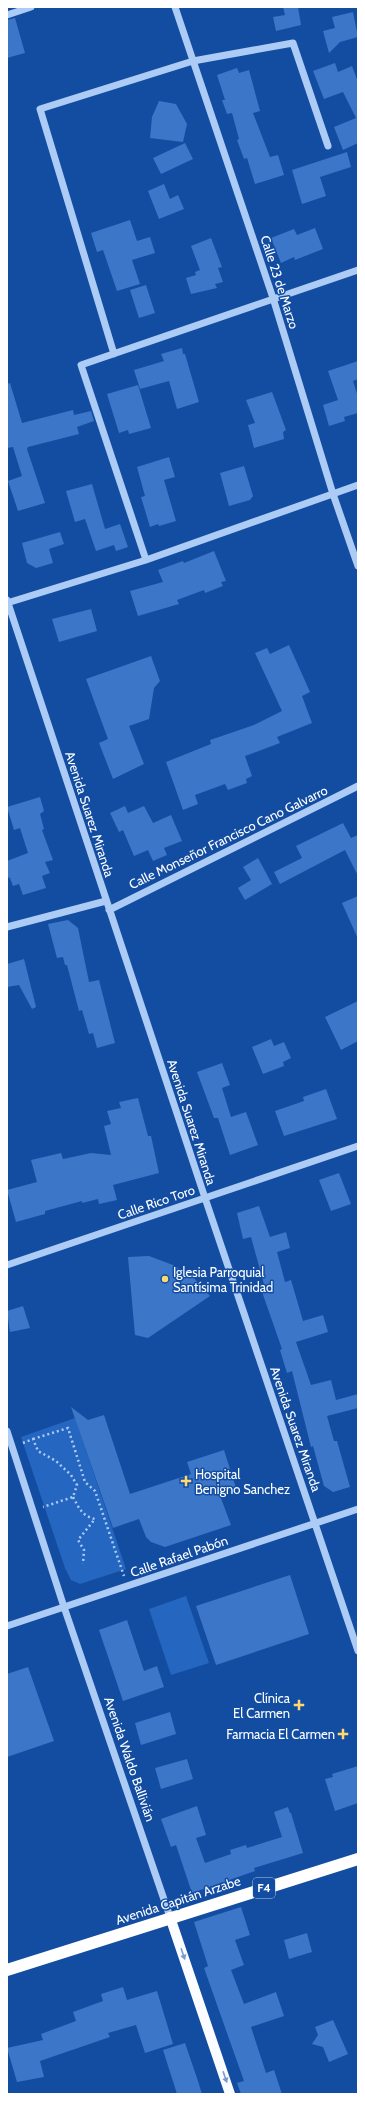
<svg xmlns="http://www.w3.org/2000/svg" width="365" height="2101" font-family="Cabin,sans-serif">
  <rect width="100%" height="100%" fill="#124da2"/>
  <!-- green -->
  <path fill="#2567c0" d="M75,1418L126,1569L80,1584L71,1580L65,1568L21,1437Z
    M186,1596L209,1663L171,1675L149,1609Z"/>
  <!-- building -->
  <path fill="#3b76c8" d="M283,7H298L301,25L276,31L273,17L285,15Z
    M353,12L358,37L340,42L329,53L323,31L335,28L332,17Z
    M15,18L25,53L7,58V20Z
    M335,63L338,72L352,66L358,82V143L343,150L334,127L356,118L343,92L324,99L313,71Z
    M237,68L239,73L249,70L260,111L253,113L270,157L278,155L284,175L255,184L247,158L244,159L237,140L239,139L232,113L227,114L222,100H225L217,75Z
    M159,101L176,104L187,124L183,142L150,138L152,117Z
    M185,143L193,159L161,174L153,158Z
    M347,152L351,167L320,177L326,196L302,204L292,170Z
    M164,184L170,199L178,195L184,209L159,219L148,191Z
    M130,220L137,241L150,237L155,253L132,260L140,284L117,291L103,250L97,252L91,233Z
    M315,228L323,249L295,260L294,257L281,263L271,238L294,229L297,235Z
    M211,238L222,267L218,268L223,282L215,284L217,288L191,294L186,278L196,275L195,272L200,270L191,246Z
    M146,285L155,313L139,318L130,290Z
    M182,348L183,354H185L199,402L177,409L169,381L140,389L134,370L164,361L161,354Z
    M358,361V379L353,381L358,397V413L344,417L345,421L329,426L323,405L338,400L328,371Z
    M10,383L22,423L73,410L74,415L91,411L94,421L77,427L79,434L28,447L27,449L45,503L18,511L8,481L22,476L13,447L7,448V384Z
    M138,385L151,428L129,434L128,430L119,433L107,394Z
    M272,392L286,430L283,432L284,439L254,448L248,425L255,423L246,400Z
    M169,457L175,477L164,480L176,521L159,526L158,524L150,527L141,497L145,496L137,467Z
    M244,466L253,496L250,500L229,506L220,473Z
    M92,484L105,529L120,524L128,547L116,551L114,545L96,551L85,519L75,522L66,491Z
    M60,532L64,544L49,549L53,563L36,568L27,563L22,543Z
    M214,551L226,581L221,582L223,586L205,593L204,590L177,600L179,604L138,616L130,591L163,582L158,570L183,561L184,563Z
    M91,609L97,631L59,642L52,619Z
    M289,645L310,692L302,696L312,723L277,737L280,743L245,756L252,776L246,779L247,783L228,790L225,784L195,795L198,804L183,810L166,762L211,744L210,740L254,725L282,711L255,653L267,648L270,654Z
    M151,656L160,681L154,688L149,719L129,726L144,764L113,779L99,743L108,739L86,679Z
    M40,797L44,811L40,814L44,829L42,830L53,860L45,862L50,873L42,876L46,888L23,895L19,884L13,886L10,878L7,877V861L28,853L20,828L14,830L7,807Z
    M125,806L128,813L144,806L153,823L171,815L182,841L164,848L167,855L153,861L148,850L134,856L123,830L119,832L110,813Z
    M343,823L351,838L358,835V876L345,850L280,884L274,872L302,858L296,846Z
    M258,858L272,884L245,900L238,888L251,880L243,867Z
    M358,896V939L342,903Z
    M68,920L78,928L89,982L99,980L115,1043L97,1048L93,1033L89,1034L82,1010L79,1011L67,965H65L63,957L57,958L48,924Z
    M24,959L36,1007L32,1009L19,985L7,987V964Z
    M358,1001V1041L341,1050L325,1017Z
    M271,1039L274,1046L284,1042L291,1058L283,1062L284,1066L263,1074L252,1047Z
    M222,1063L230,1085L222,1088L231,1117L246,1112L258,1145L230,1155L218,1118H214L197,1072Z
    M326,1089L337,1119L284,1136L275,1111L304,1101L303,1097Z
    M138,1098L148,1136H151L159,1173L113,1185L117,1200L99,1204L98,1199L82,1203V1201L45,1211V1214L16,1222L7,1190L37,1182L31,1160L61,1153L63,1159L91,1153L111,1155L104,1126L111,1124L107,1111L121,1108L119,1102Z
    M339,1173L351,1204L331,1211L319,1180Z
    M259,1206L270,1237L286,1232L290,1248L277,1252L285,1282L291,1280L303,1321L323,1315L328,1332L296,1342L311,1385L331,1380L336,1400L358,1394V1408L327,1416L334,1441H337L350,1487L333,1492L324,1486L313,1446L311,1447L292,1371L287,1373L280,1350L282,1349L261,1289L265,1288L251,1237L243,1239L237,1213Z
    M149,1256L173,1265L193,1277L210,1296L148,1338L135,1335L128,1257Z
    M23,1306L30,1328L10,1332L7,1311Z
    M71,1407L88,1420L104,1415L130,1494L191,1474L187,1462L224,1450L236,1488L219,1493L231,1525L165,1547L151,1542L146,1537L139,1519L113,1528Z
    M290,1575L309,1634L216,1665L196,1606Z
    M127,1620L144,1671L157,1666L164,1687L123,1701L99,1630Z
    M28,1667L54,1741L7,1757V1674Z
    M170,1712L176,1734L141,1745L135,1723Z
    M187,1759L193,1779L161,1789L155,1768Z
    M358,1766V1803L335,1811L325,1779L333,1777L332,1774Z
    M197,1806L206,1835L196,1838L205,1863L231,1854L230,1850L246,1845L247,1848L282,1837L274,1812L288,1807L290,1813H291L303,1853L254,1868L255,1871L192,1893L176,1845L171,1847L161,1819Z
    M241,1907L250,1935L235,1940L244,1965L231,1970L244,2004L276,1992L284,2016L251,2027L266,2073L274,2070L282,2094H241L237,2083L244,2081L204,1968L208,1966L194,1922Z
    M307,1933L312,1952L289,1959L284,1940Z
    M123,1987L127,2000L157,1991L173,2044L145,2053L136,2025L108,2033L110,2037L40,2061L44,2077L17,2082L7,2048L43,2040L41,2034L76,2021L73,2012L103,2001L101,1994Z
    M333,2020L348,2054L329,2062L323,2047L312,2044L318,2035L315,2027Z
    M185,2043L197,2078L202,2094H177L163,2050Z"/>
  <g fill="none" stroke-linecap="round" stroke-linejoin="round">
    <!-- path -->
    <path stroke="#accbf5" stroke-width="2.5" stroke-dasharray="2 3" stroke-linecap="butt" d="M33,1439L68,1428L85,1482L95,1491L124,1576
      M23,1443L33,1439L38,1451L56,1461L71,1475L77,1485L73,1497L43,1507
      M73,1497C79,1508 82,1516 95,1519L78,1540L84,1550L83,1564"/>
    <!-- minor -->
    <path stroke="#accbf5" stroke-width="7" d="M175,7L273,298L333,494L358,566
      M7,15L31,7
      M114,354L40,109L193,61L293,43L328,146
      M146,560L81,365L358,270
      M7,600L205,1198L358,1651
      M7,603L146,560L358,485
      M109,910L358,786
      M7,927L106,901
      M7,1265L358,1146
      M7,1431L64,1607L170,1917
      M7,1626L358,1509"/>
    <!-- major -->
    <path stroke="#fafcff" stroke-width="10" d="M170,1917L230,2094"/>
    <!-- highway -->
    <path stroke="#fff" stroke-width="12" d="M7,1970L358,1859"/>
  </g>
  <!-- one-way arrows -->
  <defs><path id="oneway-solid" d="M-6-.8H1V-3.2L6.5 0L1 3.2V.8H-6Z"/></defs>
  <g fill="#7a9ccc">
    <use href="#oneway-solid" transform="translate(183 1954) rotate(71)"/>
    <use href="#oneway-solid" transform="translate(225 2077) rotate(71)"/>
  </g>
  <!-- markers -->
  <g fill="#ffd970" stroke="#124da2" stroke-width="1.5">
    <circle cx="165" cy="1279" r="4"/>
    <path d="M184 1475h4v4h4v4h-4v4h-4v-4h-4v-4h4z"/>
    <path d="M297 1699h4v4h4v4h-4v4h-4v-4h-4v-4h4z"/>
    <path d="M341 1728h4v4h4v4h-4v4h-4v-4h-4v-4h4z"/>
  </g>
  <g text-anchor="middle" stroke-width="3" stroke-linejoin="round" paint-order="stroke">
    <!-- shield labels -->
    <rect fill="#124da2" stroke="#b8cae3" stroke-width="1" x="253" y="1878" width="22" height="20" rx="3"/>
    <g font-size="12" font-weight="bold" fill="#fff">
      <text x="264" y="1892">F4</text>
    </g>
    <!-- street labels -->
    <g font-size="13" fill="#fff" stroke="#124da2">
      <text transform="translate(280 282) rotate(72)" y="5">Calle 23 de Marzo</text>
      <text transform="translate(90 814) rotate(72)" y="5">Avenida Suarez Miranda</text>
      <text transform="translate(228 837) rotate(-26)" y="5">Calle Monseñor Francisco Cano Galvarro</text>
      <text transform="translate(192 1122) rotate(72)" y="5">Avenida Suarez Miranda</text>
      <text transform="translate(156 1202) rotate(-19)" y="5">Calle Rico Toro</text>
      <text transform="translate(296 1429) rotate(71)" y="5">Avenida Suarez Miranda</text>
      <text transform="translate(179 1556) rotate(-19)" y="5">Calle Rafael Pabón</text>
      <text transform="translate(130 1759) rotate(71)" y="5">Avenida Waldo Ballivián</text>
      <text transform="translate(178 1900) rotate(-18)" y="5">Avenida Capitán Arzabe</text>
    </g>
    <!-- poi labels -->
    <g font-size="13" fill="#fff" stroke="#124da2" text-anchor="start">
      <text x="173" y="1277">Iglesia Parroquial<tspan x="173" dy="15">Santísima Trinidad</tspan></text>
      <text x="195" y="1479">Hospital<tspan x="195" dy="15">Benigno Sanchez</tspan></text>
      <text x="290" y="1703" text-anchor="end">Clínica<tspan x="290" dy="15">El Carmen</tspan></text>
      <text x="335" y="1739" text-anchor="end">Farmacia El Carmen</text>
    </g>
  </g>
  <!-- border -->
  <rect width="365" height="2101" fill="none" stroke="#ffffff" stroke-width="16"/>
</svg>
